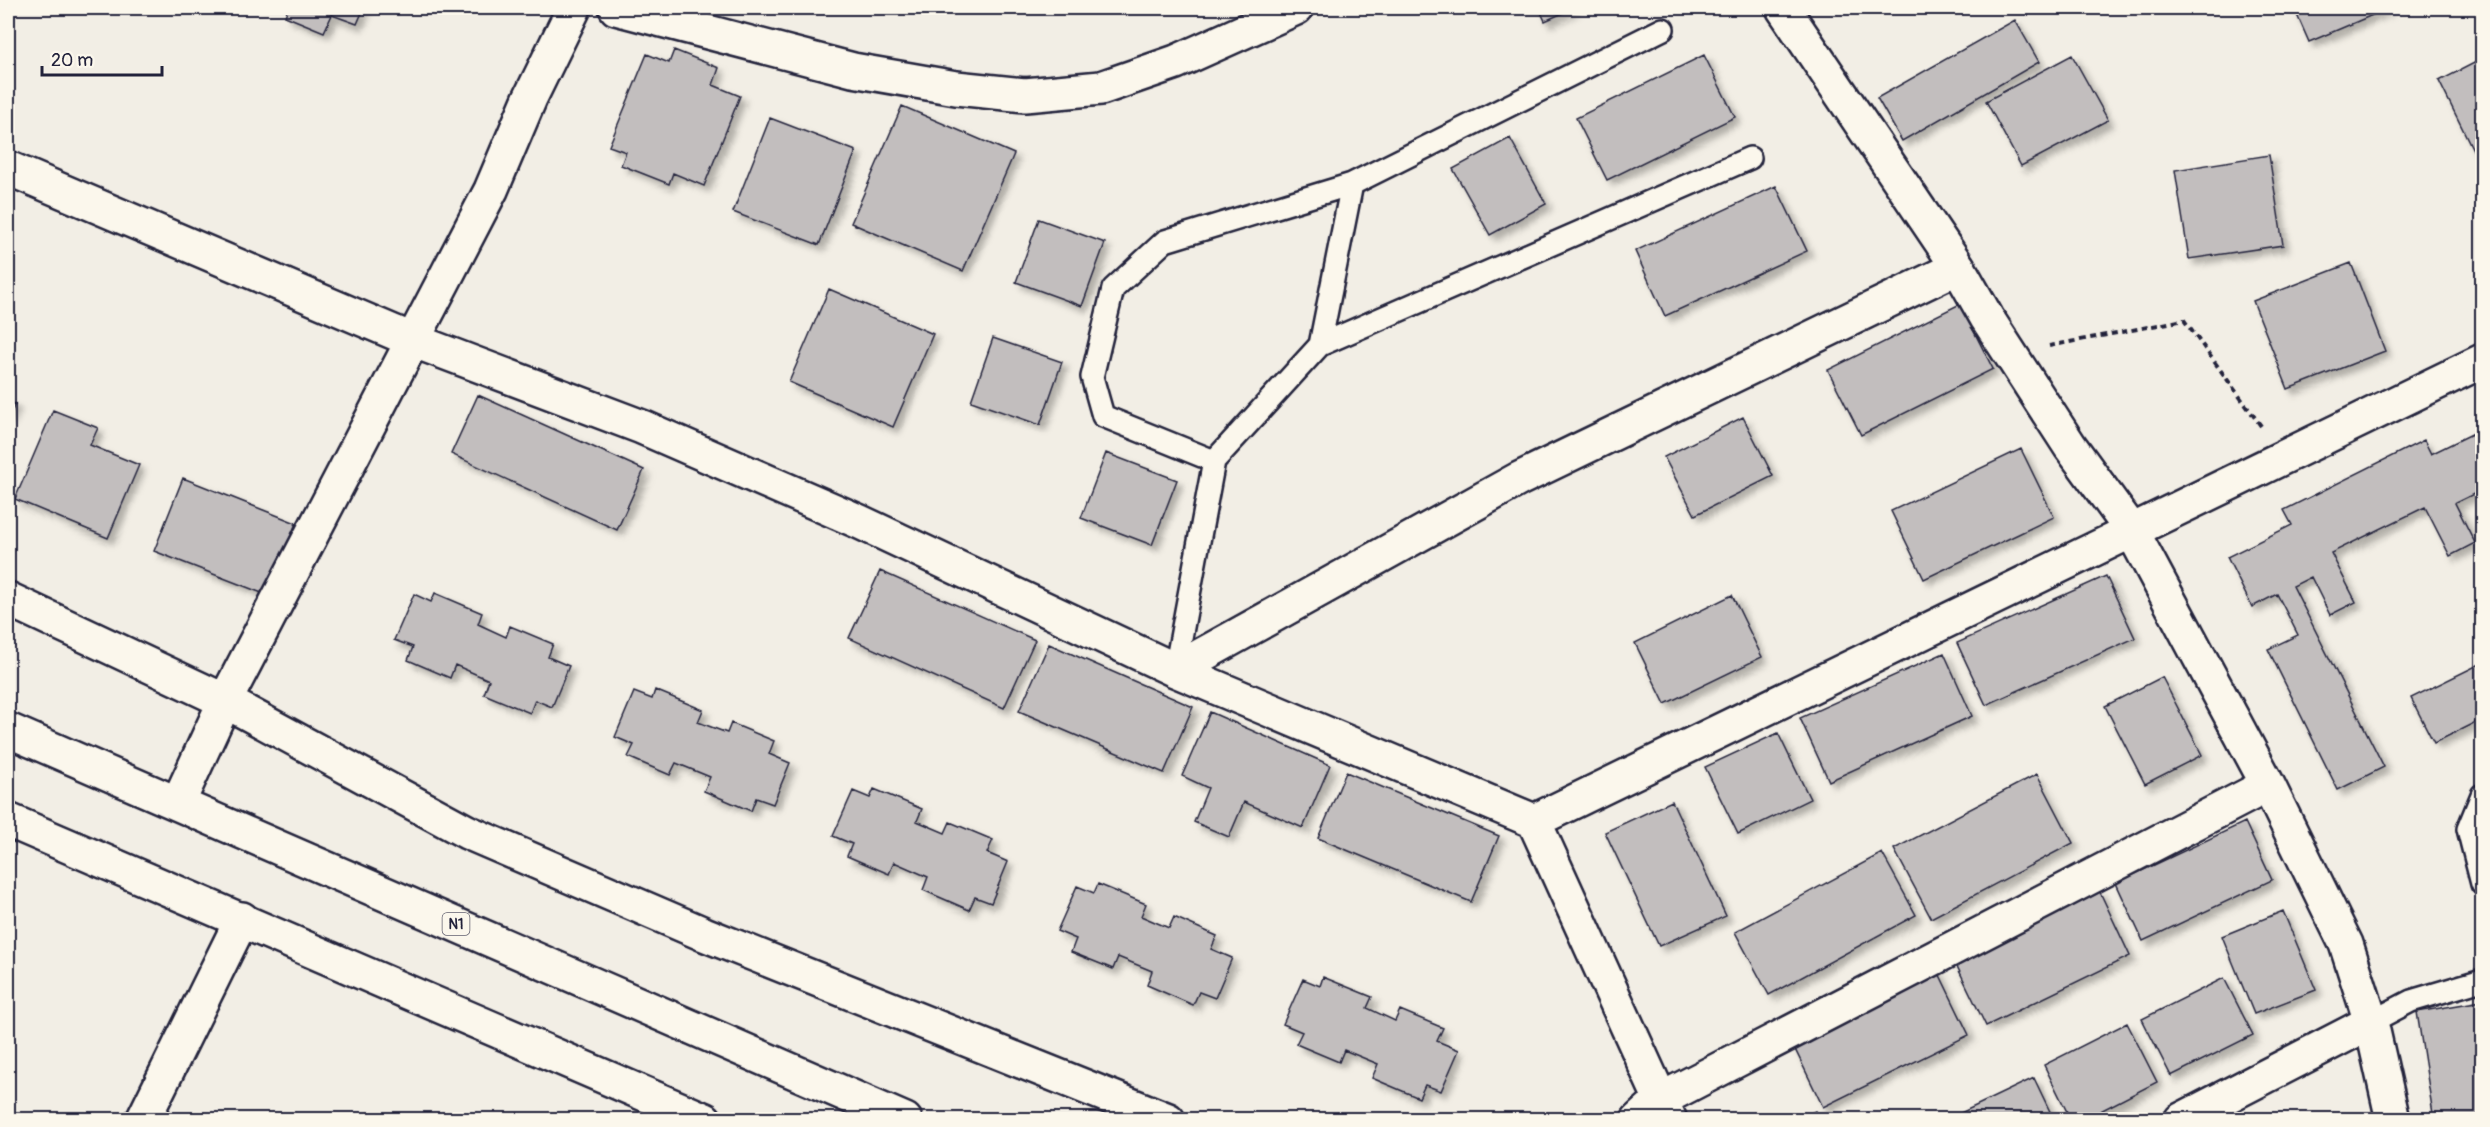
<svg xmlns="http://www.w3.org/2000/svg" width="2490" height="1127" font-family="Pangolin,sans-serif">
  <defs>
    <filter id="shadow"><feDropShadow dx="5.5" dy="5.5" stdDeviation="3" flood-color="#0004"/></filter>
  </defs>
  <rect width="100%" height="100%" fill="#f2eee5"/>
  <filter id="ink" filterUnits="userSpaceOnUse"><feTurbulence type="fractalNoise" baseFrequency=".0167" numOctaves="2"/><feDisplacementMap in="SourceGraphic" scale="12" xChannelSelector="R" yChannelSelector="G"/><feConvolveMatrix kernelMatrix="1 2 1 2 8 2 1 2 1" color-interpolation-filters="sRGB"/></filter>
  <g filter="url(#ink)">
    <!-- building -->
    <path fill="#c2bebe" stroke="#22223b" stroke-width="1.5" filter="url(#shadow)" d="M288,8H364L357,24L332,15L324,32L285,16Z
      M1539,8H1574L1545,21Z
      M2294,8H2389L2309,42Z
      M2015,20L2039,62L1902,141L1877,98Z
      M674,50L719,68L713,85L740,96L704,186L673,173L669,184L621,165L626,152L609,146L647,54L669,63Z
      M1704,55L1735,117L1607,180L1576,118Z
      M2072,55L2108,120L2021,166L1986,101Z
      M2482,59V168L2439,81Z
      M902,106L1014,154L963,271L851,223Z
      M770,118L856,151L819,245L733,212Z
      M1510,138L1546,204L1490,235L1453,169Z
      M2269,155L2283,245L2189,259L2175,170Z
      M1776,186L1807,251L1665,316L1635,251Z
      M1039,219L1105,243L1082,306L1016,282Z
      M2351,263L2385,351L2288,389L2253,301Z
      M829,289L933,334L893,427L789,382Z
      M1960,304L1993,369L1861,435L1828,370Z
      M993,338L1062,362L1040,425L971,401Z
      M478,395L644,470L617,530L451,454Z
      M8,401L15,404L8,420Z
      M53,410L98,428L90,445L139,465L108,538L15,499Z
      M1743,417L1773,476L1695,515L1664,457Z
      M2482,429V490L2455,503L2475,543L2450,556L2425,507L2331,553L2356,602L2330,615L2311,577L2293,586L2384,767L2338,790L2268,649L2298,635L2277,594L2252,607L2227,557L2292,525L2284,510L2424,440L2431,454Z
      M2021,449L2054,517L1924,579L1891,511Z
      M1106,453L1177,480L1152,545L1081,518Z
      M183,478L296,523L267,595L154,551Z
      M880,571L1035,640L1004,708L849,638Z
      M2106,576L2135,638L1986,705L1957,643Z
      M435,593L482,613L478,624L506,637L510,626L553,644L548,657L569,666L552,707L535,700L530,713L484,694L489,680L455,665L450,678L408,660L413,647L394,640L414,594L431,602Z
      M1732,595L1762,657L1665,704L1635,643Z
      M1049,644L1193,707L1164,773L1019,711Z
      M1944,653L1972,716L1829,781L1800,718Z
      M2482,663V719L2434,743L2411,698Z
      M2162,677L2202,755L2145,784L2105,706Z
      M655,690L703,710L698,722L727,733L731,723L774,741L769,754L790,763L773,804L756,798L751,811L704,791L710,777L676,763L670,775L628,757L634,745L615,737L634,692L652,699Z
      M1210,712L1330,765L1303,828L1244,802L1229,837L1194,822L1208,788L1182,776Z
      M1778,733L1810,799L1738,834L1705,767Z
      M1346,772L1499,836L1471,902L1318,838Z
      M2037,774L2073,843L1931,918L1894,849Z
      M874,789L922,809L917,821L945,833L950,822L993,840L987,853L1008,862L991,903L975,897L969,910L923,890L928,877L894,862L889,874L847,856L852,844L833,836L853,791L870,798Z
      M1672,801L1726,916L1659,946L1605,832Z
      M2245,822L2272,880L2143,941L2116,883Z
      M1882,853L1916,915L1769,995L1735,932Z
      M1098,884L1146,904L1141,916L1169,928L1174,917L1217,936L1211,949L1232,958L1215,998L1199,992L1193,1005L1147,985L1152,971L1118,957L1113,969L1071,952L1076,939L1057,931L1077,886L1094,893Z
      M2099,890L2130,956L1986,1026L1954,960Z
      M2283,911L2316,990L2254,1014L2222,936Z
      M1937,969L1969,1035L1823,1107L1791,1041Z
      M1323,977L1372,997L1367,1008L1395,1021L1400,1010L1443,1028L1437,1041L1459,1050L1441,1091L1425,1085L1419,1098L1372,1078L1378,1064L1344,1050L1339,1062L1296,1044L1302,1032L1283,1024L1303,979L1320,986Z
      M2224,978L2253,1035L2171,1076L2142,1019Z
      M2482,1001V1120H2434L2417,1012Z
      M2127,1023L2157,1082L2083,1120H2071L2044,1065Z
      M2034,1078L2054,1120H1946Z
      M1815,1111L1819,1120H1797Z"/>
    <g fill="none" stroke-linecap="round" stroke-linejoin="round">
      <defs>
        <path id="service" d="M1320,345L1352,184L1663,29
          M1214,461L1103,416L1092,377L1113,289L1165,241L1352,184
          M1175,670L1214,461L1320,345L1750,158
          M2482,795L2468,829L2482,884
          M2371,1022L2411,1001L2482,980"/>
        <path id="minor" d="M616,8L853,70L956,88L1025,95L1101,88L1176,62L1296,8
          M8,168L412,340L642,427L860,522L1175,670L1534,821L1670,1120
          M1958,267L1987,318L2070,446L2132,531L2268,785L2346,944L2371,1022L2393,1120
          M8,599L225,701L467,832L704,934L1168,1120
          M1175,670L1519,479L1958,267L1783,8
          M178,803L225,701L491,190L530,98L574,8
          M1534,821L2482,361
          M143,1120L242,919
          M1638,1120L1660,1100L2268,785
          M2181,1120L2371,1022"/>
        <path id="primary" d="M8,730L905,1120
          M8,820L705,1120"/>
      </defs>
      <!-- service casing -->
      <use href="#service" stroke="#22223b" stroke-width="26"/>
      <!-- minor casing -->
      <use href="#minor" stroke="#22223b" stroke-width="38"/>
      <!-- primary casing -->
      <use href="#primary" stroke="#22223b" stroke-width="38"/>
      <!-- path -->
      <path stroke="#22223b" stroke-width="4" stroke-dasharray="6 4.5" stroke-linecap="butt" d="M2049,346L2184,320L2261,426"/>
      <!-- service -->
      <use href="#service" stroke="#fbf7ec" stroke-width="21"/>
      <!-- minor -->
      <use href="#minor" stroke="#fbf7ec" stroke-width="33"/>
      <!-- primary -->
      <use href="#primary" stroke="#fbf7ec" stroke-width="33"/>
    </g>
  </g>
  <g text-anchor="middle" stroke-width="6" stroke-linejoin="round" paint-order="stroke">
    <!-- shield labels -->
    <rect fill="#fbf7ec" stroke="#636270" stroke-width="1.5" x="442.5" y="913" width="27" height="22" rx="4.5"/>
    <g font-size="14" font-weight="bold" fill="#22223b">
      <text x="456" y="929">N1</text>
    </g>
  </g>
  <!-- margin -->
  <rect width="2490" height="1127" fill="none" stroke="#fbf7ec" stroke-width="30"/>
  <rect x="15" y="15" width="2460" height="1097" fill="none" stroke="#22223b" stroke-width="2" filter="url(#ink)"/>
  <!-- scale -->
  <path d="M42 66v9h120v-9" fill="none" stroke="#22223b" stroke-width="3"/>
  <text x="51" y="66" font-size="18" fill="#22223b" stroke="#fbf7ec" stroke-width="4.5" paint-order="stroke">20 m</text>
</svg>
